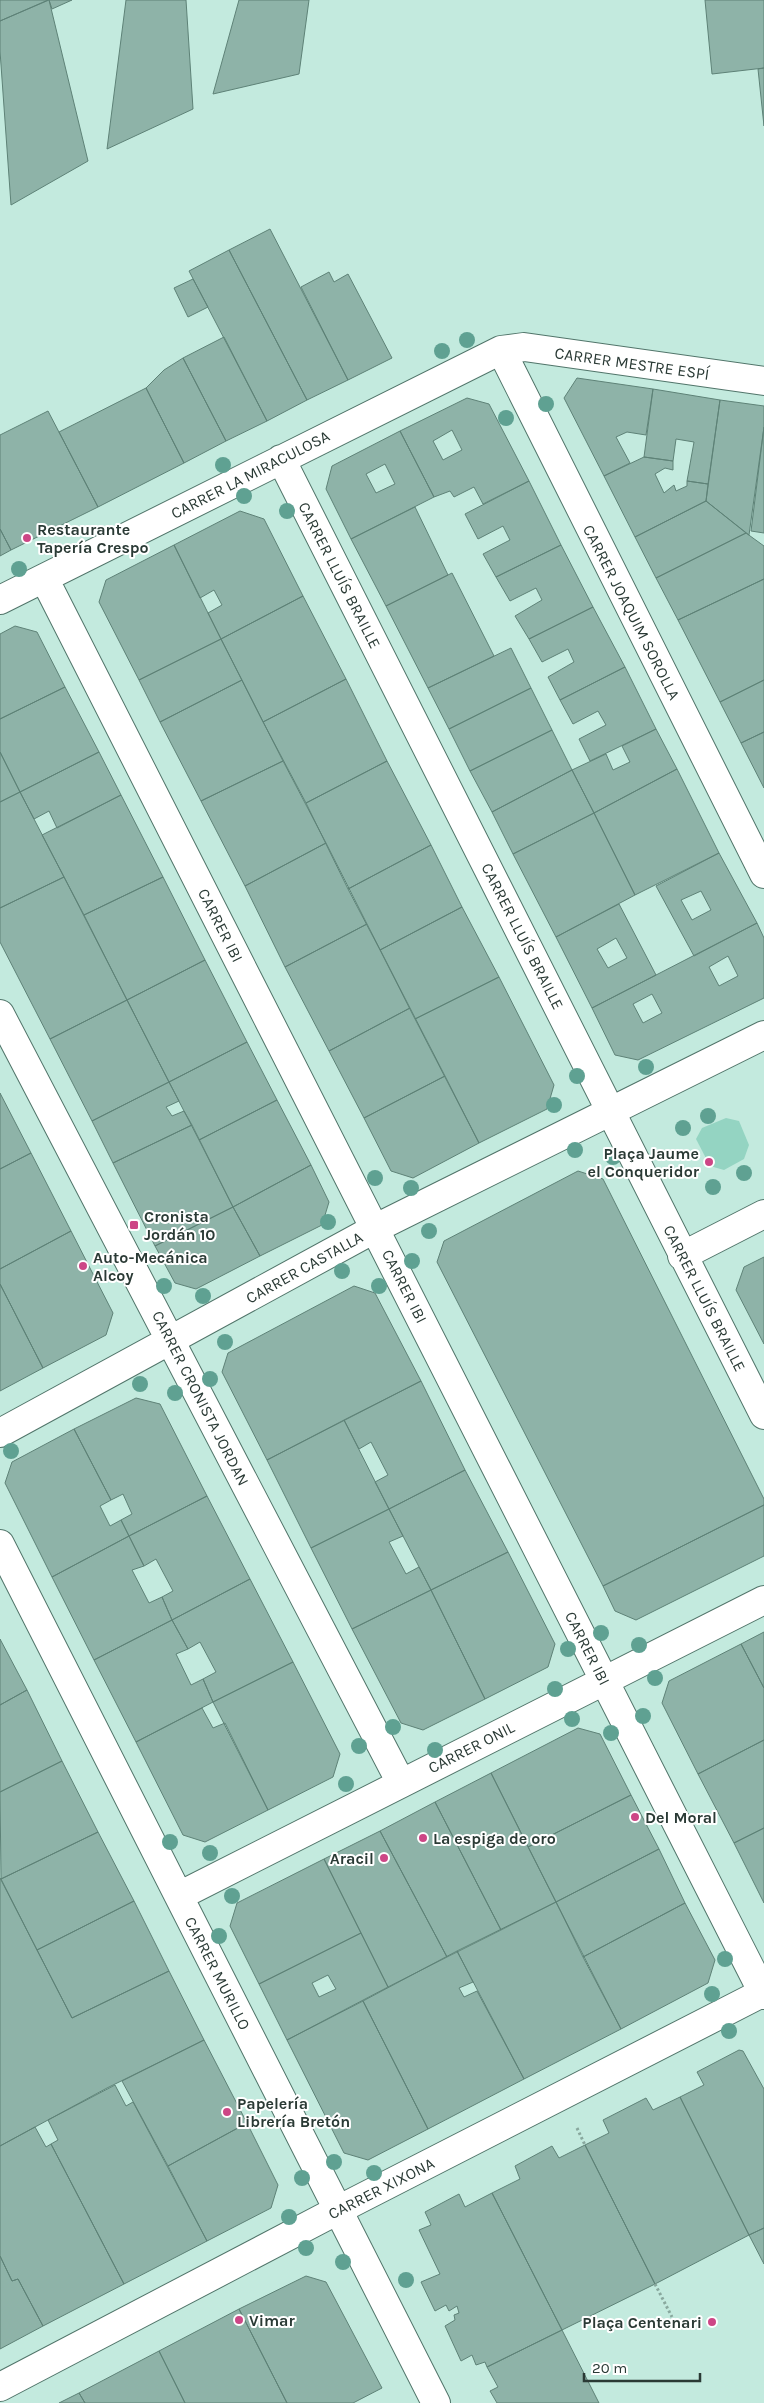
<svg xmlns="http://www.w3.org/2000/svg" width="764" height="2403" font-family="Karla,sans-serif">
  <rect width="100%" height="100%" fill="#c3eade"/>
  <!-- green -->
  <path fill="#94d4c2" d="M726,1118L739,1121L749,1145L744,1159L724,1170L710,1166L696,1139L702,1128Z"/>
  <!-- building -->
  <path fill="#8eb3a8" stroke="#5e8277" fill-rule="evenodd" d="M0,0H48L0,21Z
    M49,0H72L52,9Z
    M49,0L88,161L11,205L0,51V21Z
    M126,0H186L193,109L107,149Z
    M239,0H309L299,74L213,94Z
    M705,0H764V68L712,74Z
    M764,68V126L758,69Z
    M270,229L348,380L307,400L229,250Z
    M229,250L307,400L267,421L189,271Z
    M329,272L334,282L348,274L392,358L348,380L301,287Z
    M193,279L208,307L188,317L174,288Z
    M224,337L267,421L226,441L183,358Z
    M183,358L226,441L184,463L146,388L164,370Z
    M577,378L653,389L646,435L627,432L616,437L630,463L604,476L564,398Z
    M146,388L184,463L98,507L59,432Z
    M653,389L720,400L708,484L687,481L694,442L676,439L673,461L644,457Z
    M467,398L489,404L529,481L483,504L474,487L454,497L450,491L434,497L400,431ZM452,430L462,450L443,460L433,441Z
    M720,400L764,406V427L749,535L706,501Z
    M48,411L98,507L11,550L0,529V435Z
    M764,427V533L751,531Z
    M400,431L434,497L351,539L326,489L332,466ZM385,464L395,484L376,493L366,474Z
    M644,457L673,461V470L665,468L655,474L664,493L674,485L676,491L687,486V481L708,484L706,501L635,537L604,476Z
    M529,481L561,545L496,577L483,554L510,540L503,526L478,539L465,514Z
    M706,501L746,533L656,578L635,537Z
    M415,507L448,575L386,606L351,539Z
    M240,511L264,519L303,596L221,639L208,613L222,605L214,590L200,598L174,545Z
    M0,529L11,550L0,556Z
    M746,533L764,546V579L678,620L656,578Z
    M174,545L221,639L139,680L99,602L106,580Z
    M561,545L593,607L529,639L515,616L542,600L536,588L510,601L496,577Z
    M452,573L494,656L428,688L386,606Z
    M764,579V680L720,702L678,620Z
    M303,596L346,679L263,722L221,639Z
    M593,607L625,667L560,700L548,677L574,662L568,649L542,662L529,639Z
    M15,626L37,632L65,687L0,719V634Z
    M221,639L242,680L160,722L139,680Z
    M511,648L531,688L449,729L428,688Z
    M625,667L656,729L590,761L579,739L606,725L598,711L573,724L560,700Z
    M346,679L387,761L306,803L263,722Z
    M242,680L283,761L201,801L160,722Z
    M764,680V732L741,743L720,702Z
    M65,687L99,752L20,792L0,752V719Z
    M531,688L552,730L470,771L449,729Z
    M656,729L677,769L594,813L572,770L606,754L613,770L630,762L622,746Z
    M552,730L572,770L492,812L470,771Z
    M764,732V788L741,743Z
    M0,752L20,792L0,802Z
    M99,752L121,795L57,828L49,811L34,819L20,792Z
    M283,761L326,843L245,886L201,801Z
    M387,761L431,845L348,889L306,803Z
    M677,769L719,853L635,895L594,813Z
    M572,770L594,813L513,854L492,812Z
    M20,792L64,877L0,908V802Z
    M121,795L163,877L84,915L42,835Z
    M594,813L635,895L556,937L513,854Z
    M326,843L367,924L285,967L245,886Z
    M431,845L462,907L380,950L348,889Z
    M719,853L757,923L694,956L656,886ZM701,891L711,910L692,920L681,900Z
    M64,877L127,1000L50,1039L0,942V908Z
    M163,877L205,960L127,1000L84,915Z
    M619,904L656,975L592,1008L556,937ZM616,938L627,958L608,968L597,949Z
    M462,907L499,977L415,1019L380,950Z
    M757,923L764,938V998L638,1060L615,1055L592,1008ZM728,956L738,976L719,986L709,967ZM652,994L662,1013L643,1023L633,1004Z
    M367,924L410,1008L329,1051L285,967Z
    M205,960L247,1042L169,1082L127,1000Z
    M499,977L554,1085L547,1109L479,1143L415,1019Z
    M127,1000L169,1082L92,1121L50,1039Z
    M410,1008L445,1076L364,1118L329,1051Z
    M247,1042L277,1100L199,1140L169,1082Z
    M445,1076L479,1143L413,1178L391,1171L364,1118Z
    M169,1082L179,1101L166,1107L172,1116L184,1111L192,1125L113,1163L92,1121Z
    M0,1093L31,1153L0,1169Z
    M277,1100L311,1165L233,1207L199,1140Z
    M192,1125L233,1207L155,1246L113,1163Z
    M31,1153L71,1231L0,1269V1169Z
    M311,1165L329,1202L322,1225L260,1256L233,1207Z
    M578,1171L603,1179L764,1499V1505L603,1586L437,1262L444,1241Z
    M233,1207L260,1256L196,1289L175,1283L155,1246Z
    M71,1231L113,1313L106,1335L43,1368L0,1284V1269Z
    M764,1257V1344L736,1290L744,1267Z
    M0,1284L43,1368L0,1391Z
    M354,1286L375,1293L421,1381L267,1460L222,1372L228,1353Z
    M421,1381L465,1470L389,1509L375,1482L388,1475L371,1442L359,1449L344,1420Z
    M136,1398L160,1404L207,1496L129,1536L121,1520L132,1514L123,1494L111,1500L74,1429Z
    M344,1420L389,1509L311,1548L267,1460Z
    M74,1429L111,1500L100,1506L110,1526L121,1520L129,1536L52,1577L5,1483L12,1462Z
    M465,1470L508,1552L431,1590L389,1509Z
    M207,1496L250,1579L172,1620L162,1597L173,1591L156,1559L144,1566L129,1536Z
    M764,1505V1556L636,1620L615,1611L603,1586Z
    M389,1509L403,1536L389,1542L406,1574L419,1567L431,1590L352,1629L311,1548Z
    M129,1536L144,1566L132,1570L149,1603L162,1597L172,1620L94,1660L52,1577Z
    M508,1552L555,1644L548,1667L485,1699L431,1590Z
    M250,1579L293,1662L213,1702L203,1679L216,1672L200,1642L188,1649L172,1620Z
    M431,1590L485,1699L423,1730L401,1723L352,1629Z
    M172,1620L188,1649L176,1654L191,1685L203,1679L213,1702L136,1742L94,1660Z
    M764,1632V1688L741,1644Z
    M0,1639L27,1690L0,1705Z
    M741,1644L764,1688V1740L698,1774L662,1703L669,1681Z
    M293,1662L340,1754L333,1777L268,1810L213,1702Z
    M27,1690L62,1761L0,1792V1705Z
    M202,1708L213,1728L225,1723L268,1810L205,1842L183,1835L136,1742Z
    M578,1728L600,1734L631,1795L528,1847L491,1773Z
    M764,1740V1828L734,1843L698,1774Z
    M62,1761L98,1832L1,1879L0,1792Z
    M491,1773L556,1902L501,1930L435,1802Z
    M631,1795L659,1849L556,1902L528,1847Z
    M435,1802L501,1930L447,1957L380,1831Z
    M764,1828V1903L734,1843Z
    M380,1831L447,1957L388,1987L324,1859Z
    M98,1832L134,1901L37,1950L1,1879Z
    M659,1849L685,1903L583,1957L556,1902Z
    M324,1859L361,1933L259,1984L230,1926L237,1903Z
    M0,1878L72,2018L169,1971L204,2040L107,2088L0,2146Z
    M134,1901L169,1971L72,2018L37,1950Z
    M556,1902L621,2029L524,2079L457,1951Z
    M685,1903L715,1960L708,1983L621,2029L583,1957Z
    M361,1933L388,1987L287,2040L259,1984ZM328,1975L336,1989L319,1997L312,1983Z
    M457,1951L473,1982L459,1988L464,1997L477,1991L524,2079L428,2129L363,2001Z
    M363,2001L428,2129L368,2160L344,2153L287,2040Z
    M204,2040L247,2123L168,2166L122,2081Z
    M739,2050L743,2051L764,2089V2228L749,2235L680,2097L704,2085L697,2072Z
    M115,2085L126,2106L133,2102L207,2241L124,2284L51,2144L58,2140L48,2120Z
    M680,2097L749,2235L655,2284L585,2145L609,2133L603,2120L646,2098L653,2110Z
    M247,2123L278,2185L271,2208L207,2241L168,2166Z
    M35,2127L46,2147L51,2144L124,2284L43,2326L18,2279L12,2281L0,2256V2146Z
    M585,2145L655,2284L562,2330L492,2193L520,2179L515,2166L552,2146L559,2158Z
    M492,2193L562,2330L487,2367L485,2362L476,2365L472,2355L461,2361L445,2326L455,2320L454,2315L459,2313L457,2306L449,2311L446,2305L435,2311L421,2282L440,2274L419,2230L431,2225L425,2212L459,2194L465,2207Z
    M764,2228V2264L749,2235Z
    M0,2256L12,2281L18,2279L43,2326L0,2349Z
    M306,2276L326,2282L382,2388L353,2403H287L239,2309Z
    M239,2309L287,2403H185L159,2351Z
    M562,2330L599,2403H497L490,2391L498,2387L487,2367Z
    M159,2351L185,2403H85L79,2393Z
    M79,2393L85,2403H59Z"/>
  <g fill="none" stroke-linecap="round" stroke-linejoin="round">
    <defs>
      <path id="street" d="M501,350L764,874
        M281,459L764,1415
        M44,578L764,1995
        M0,600L501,350L524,347L764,381
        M0,1014L401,1783
        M682,1256L764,1214
        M0,1433L376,1228L764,1035
        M0,1544L436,2403
        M179,1896L764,1600
        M0,2387L338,2210L764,1992"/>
    </defs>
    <!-- street casing -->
    <use href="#street" stroke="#51756a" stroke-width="30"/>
    <!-- path -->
    <path stroke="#89a89e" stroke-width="3" stroke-dasharray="2.5 2.5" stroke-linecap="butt" d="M577,2128L585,2145
      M655,2284L672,2317"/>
    <!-- street -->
    <use href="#street" stroke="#fff" stroke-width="28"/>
  </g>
  <!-- trees -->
  <g fill="#5fa192">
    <circle cx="467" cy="340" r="8"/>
    <circle cx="442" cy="351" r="8"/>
    <circle cx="546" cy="404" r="8"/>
    <circle cx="506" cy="418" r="8"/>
    <circle cx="223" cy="465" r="8"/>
    <circle cx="244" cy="496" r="8"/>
    <circle cx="287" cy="511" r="8"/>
    <circle cx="19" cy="569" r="8"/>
    <circle cx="646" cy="1067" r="8"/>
    <circle cx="577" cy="1076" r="8"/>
    <circle cx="554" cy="1105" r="8"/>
    <circle cx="708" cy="1116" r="8"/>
    <circle cx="683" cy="1128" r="8"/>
    <circle cx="575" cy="1150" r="8"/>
    <circle cx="613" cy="1157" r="8"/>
    <circle cx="744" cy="1173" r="8"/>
    <circle cx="375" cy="1178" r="8"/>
    <circle cx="713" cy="1187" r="8"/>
    <circle cx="411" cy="1188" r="8"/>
    <circle cx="328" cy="1222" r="8"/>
    <circle cx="429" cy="1231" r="8"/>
    <circle cx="412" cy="1261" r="8"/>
    <circle cx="342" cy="1271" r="8"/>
    <circle cx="164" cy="1286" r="8"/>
    <circle cx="379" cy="1286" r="8"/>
    <circle cx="203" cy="1296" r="8"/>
    <circle cx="225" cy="1342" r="8"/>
    <circle cx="210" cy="1379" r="8"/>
    <circle cx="140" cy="1384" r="8"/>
    <circle cx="175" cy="1393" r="8"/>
    <circle cx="11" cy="1451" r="8"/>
    <circle cx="601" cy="1633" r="8"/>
    <circle cx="639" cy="1645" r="8"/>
    <circle cx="568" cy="1649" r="8"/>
    <circle cx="655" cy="1678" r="8"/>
    <circle cx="555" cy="1689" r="8"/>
    <circle cx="643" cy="1716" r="8"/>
    <circle cx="572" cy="1719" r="8"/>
    <circle cx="393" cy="1727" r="8"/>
    <circle cx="611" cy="1733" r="8"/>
    <circle cx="359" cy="1746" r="8"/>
    <circle cx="435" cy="1750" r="8"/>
    <circle cx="346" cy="1784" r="8"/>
    <circle cx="170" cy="1842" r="8"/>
    <circle cx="210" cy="1853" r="8"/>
    <circle cx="232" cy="1896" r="8"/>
    <circle cx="219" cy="1936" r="8"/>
    <circle cx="725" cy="1959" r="8"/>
    <circle cx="712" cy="1994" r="8"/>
    <circle cx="729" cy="2031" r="8"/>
    <circle cx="334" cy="2162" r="8"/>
    <circle cx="374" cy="2173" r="8"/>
    <circle cx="302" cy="2178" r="8"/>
    <circle cx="289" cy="2217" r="8"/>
    <circle cx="306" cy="2248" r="8"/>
    <circle cx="343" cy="2262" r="8"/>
    <circle cx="406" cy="2280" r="8"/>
  </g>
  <!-- markers -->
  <g fill="#cd4686" stroke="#fff" stroke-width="2">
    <circle cx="27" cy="538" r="5"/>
    <circle cx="709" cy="1162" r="5"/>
    <rect x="129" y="1220" width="10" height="10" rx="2.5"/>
    <circle cx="83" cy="1266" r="5"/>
    <circle cx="635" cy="1817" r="5"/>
    <circle cx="423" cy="1838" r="5"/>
    <circle cx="384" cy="1858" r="5"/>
    <circle cx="227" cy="2112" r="5"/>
    <circle cx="239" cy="2320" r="5"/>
    <circle cx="712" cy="2322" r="5"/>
  </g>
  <g text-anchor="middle" stroke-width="4" stroke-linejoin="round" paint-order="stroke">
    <!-- street labels -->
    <g font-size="16" fill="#2a3a35" stroke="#fff">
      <text transform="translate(632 363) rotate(8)" y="6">CARRER MESTRE ESPÍ</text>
      <text transform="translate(250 474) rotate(-27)" y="6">CARRER LA MIRACULOSA</text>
      <text transform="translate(340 575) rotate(63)" y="6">CARRER LLUÍS BRAILLE</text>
      <text transform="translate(632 612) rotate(63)" y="6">CARRER JOAQUIM SOROLLA</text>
      <text transform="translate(221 925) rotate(63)" y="6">CARRER IBI</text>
      <text transform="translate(523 936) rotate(63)" y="6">CARRER LLUÍS BRAILLE</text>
      <text transform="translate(304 1267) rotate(-29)" y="6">CARRER CASTALLA</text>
      <text transform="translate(405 1286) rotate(63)" y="6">CARRER IBI</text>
      <text transform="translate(705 1298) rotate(63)" y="6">CARRER LLUÍS BRAILLE</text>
      <text transform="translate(201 1398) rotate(63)" y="6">CARRER CRONISTA JORDAN</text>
      <text transform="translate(588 1648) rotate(63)" y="6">CARRER IBI</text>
      <text transform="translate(471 1747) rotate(-27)" y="6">CARRER ONIL</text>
      <text transform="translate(218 1973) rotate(63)" y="6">CARRER MURILLO</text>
      <text transform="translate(381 2188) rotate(-27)" y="6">CARRER XIXONA</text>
    </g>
    <!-- poi labels -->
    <g font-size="16" font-weight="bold" fill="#2a3a35" stroke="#fff" text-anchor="start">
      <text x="37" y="535">Restaurante<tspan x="37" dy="18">Tapería Crespo</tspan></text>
      <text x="699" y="1159" text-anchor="end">Plaça Jaume<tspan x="699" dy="18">el Conqueridor</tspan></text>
      <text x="144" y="1222">Cronista<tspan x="144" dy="18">Jordán 10</tspan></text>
      <text x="93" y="1263">Auto-Mecánica<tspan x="93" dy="18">Alcoy</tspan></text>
      <text x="645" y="1823">Del Moral</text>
      <text x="433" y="1844">La espiga de oro</text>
      <text x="374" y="1864" text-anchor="end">Aracil</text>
      <text x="237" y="2109">Papelería<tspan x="237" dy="18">Librería Bretón</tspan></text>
      <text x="249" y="2326">Vimar</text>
      <text x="702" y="2328" text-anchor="end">Plaça Centenari</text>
    </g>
  </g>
  <!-- scale -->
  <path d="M584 2373v8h116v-8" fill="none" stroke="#2a3a35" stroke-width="2.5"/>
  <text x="592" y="2373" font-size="15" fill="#2a3a35" stroke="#ffffff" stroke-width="4" paint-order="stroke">20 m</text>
</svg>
